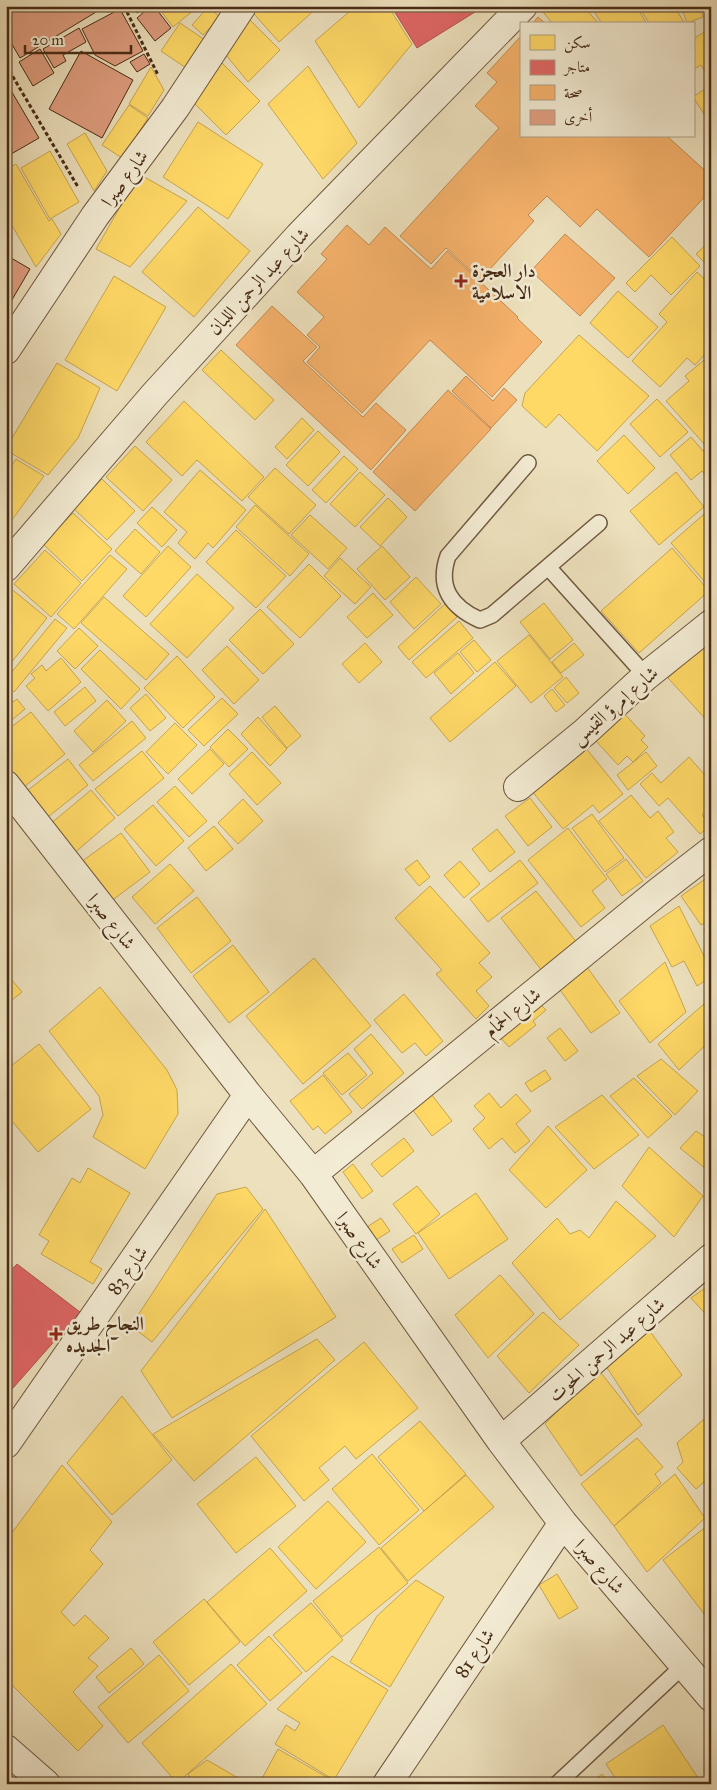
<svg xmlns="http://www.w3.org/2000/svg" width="717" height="1790" font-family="'IM FELL Great Primer',Amiri,serif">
  <rect width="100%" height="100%" fill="#ede1bd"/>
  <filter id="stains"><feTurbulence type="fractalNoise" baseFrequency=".004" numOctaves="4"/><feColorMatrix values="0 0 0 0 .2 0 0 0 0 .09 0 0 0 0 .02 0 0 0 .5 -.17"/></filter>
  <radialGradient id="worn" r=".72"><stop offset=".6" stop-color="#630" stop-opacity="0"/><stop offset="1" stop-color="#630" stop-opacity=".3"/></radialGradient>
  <!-- homes -->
  <path fill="#ffd966" stroke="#c8a54e" d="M157,6H199L173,27Z
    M214,6H238L232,17L213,8Z
    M247,6H319L279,42Z
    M356,6H388L412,44L359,108L315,41Z
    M538,6H586L585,8L599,24H553Z
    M595,6H636L647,24H602L592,8Z
    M638,6H674L685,24H650Z
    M681,6H699L703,17L687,23Z
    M707,6H711V19Z
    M208,7L220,17L203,35L192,25Z
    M242,12L280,50L248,82L222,50Z
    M180,23L211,44L192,72L161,51Z
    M711,28V81L701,65L693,70V39Z
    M217,58L260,101L226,135L190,99Z
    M308,66L357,143L323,179L268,104Z
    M151,67L164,90L148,116L129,104Z
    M711,85V114L706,117L693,97Z
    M129,105L148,118L122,158L102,145Z
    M198,122L263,164L228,219L163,177Z
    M85,133L107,171L94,191L67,144Z
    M50,151L79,202L50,219L21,168Z
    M16,164L49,221L52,219L61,234L36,267L6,215V170Z
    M139,174L187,201L130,267L96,249Z
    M198,207L250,251L194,317L142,272Z
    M672,237L700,266L671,295L651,275L635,292L626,283Z
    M711,240V269L696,254Z
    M697,272L711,285V348L695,365L687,358L660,387L632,361L667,322L659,314Z
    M114,276L166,307L117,391L65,360Z
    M618,291L658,327L628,358L590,323Z
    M579,335L649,396L597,451L559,414L546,428L522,406L525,393Z
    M221,350L274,400L255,420L202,370Z
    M704,360L711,368V439L705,445L666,401L689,381L685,376Z
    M57,363L100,388L78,438L48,475L6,450V448Z
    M657,399L688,432L660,457L630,424Z
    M184,401L264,477L242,501L197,460L182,476L146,442Z
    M302,418L314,430L287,459L275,447Z
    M318,431L340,452L308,486L286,465Z
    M624,435L655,468L628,494L597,461Z
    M691,437L703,451L711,444V481L702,471L691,480L670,455Z
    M135,446L172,480L143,511L106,477Z
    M344,456L358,469L326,503L312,490Z
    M16,459L44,476L6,528V475Z
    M275,468L316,505L289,534L248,497Z
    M200,470L246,510L213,548L208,543L195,559L178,543L187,532L164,512Z
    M360,472L385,495L355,527L330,504Z
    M676,472L704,507L659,545L630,511Z
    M102,479L135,511L107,540L74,509Z
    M388,498L407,517L380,546L360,527Z
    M255,505L309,554L290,576L236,527Z
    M152,507L177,530L162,547L137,523Z
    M711,508V589L671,543Z
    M73,513L112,549L82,581L43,544Z
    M310,515L347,548L328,569L291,535Z
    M135,529L160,552L141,574L115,551Z
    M236,530L286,576L256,608L206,562Z
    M168,546L191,567L146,617L123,596Z
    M382,546L410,577L385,600L357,569Z
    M672,548L709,591L639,653L601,611Z
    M45,550L81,583L51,617L14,584Z
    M110,555L127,569L74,629L57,614Z
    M340,558L371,587L355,604L324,576Z
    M309,564L341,596L300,638L267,607Z
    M197,574L234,608L187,658L150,624Z
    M416,577L441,604L414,629L390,602Z
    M9,587L47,618L6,669V590Z
    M373,593L393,615L367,638L347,617Z
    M104,597L169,654L146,680L81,623Z
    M544,603L573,640L550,659L520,622Z
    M445,604L457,617L409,660L398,647Z
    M260,609L294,644L263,674L229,640Z
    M55,619L67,628L14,692L6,686V679Z
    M459,621L473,638L426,678L412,662Z
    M79,628L98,646L75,669L57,651Z
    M529,635L563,677L531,703L497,661Z
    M711,639V725L668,678Z
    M474,640L491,660L477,672L460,652Z
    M365,643L382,662L359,683L342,664Z
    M574,643L584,655L561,673L552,662Z
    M227,646L259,680L234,704L202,670Z
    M100,650L140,689L121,709L81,669Z
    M458,653L474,673L451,694L434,673Z
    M177,656L215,697L183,728L144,688Z
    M61,658L81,682L48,711L26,686L35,678L31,674L42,665L46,671Z
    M495,662L516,686L450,742L430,718Z
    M566,677L579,693L567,703L554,688Z
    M85,687L96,701L65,726L54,712Z
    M552,689L565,705L556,712L544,696Z
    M146,694L166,718L150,731L130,708Z
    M9,697L13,702L17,699L25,709L6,725V699Z
    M222,698L238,714L204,746L188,730Z
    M107,700L126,721L93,752L74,731Z
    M275,706L301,736L287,748L262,717Z
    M620,709L645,736L641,740L648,747L633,762L627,756L618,765L595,740Z
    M31,712L65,754L19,791L6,775V731Z
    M258,717L287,749L270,766L241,734Z
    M132,721L146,738L93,781L79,765Z
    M175,723L197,745L168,774L146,752Z
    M228,729L248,749L229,767L210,747Z
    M585,747L623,794L599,813L593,805L563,829L531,790Z
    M210,749L224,764L192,794L178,779Z
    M142,751L164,778L118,816L95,789Z
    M252,752L281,783L257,805L229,774Z
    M646,752L657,766L628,790L617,775Z
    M689,757L711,782V808L702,815L711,825L700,834L668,798L659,806L640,784L652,773L661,783Z
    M68,759L88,785L43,821L23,794Z
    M175,786L207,821L189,837L157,802Z
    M91,790L115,818L72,855L48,826Z
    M631,795L650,818L658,811L674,832L666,838L678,852L646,878L599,821Z
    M530,798L552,827L528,846L505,816Z
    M243,799L263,821L238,844L218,823Z
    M153,805L184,841L156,866L124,829Z
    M592,814L624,858L605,872L572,828Z
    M214,826L233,849L206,871L188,848Z
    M568,828L607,879L592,891L605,908L581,927L528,860Z
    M497,829L515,852L490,872L472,849Z
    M121,833L150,872L110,902L81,862Z
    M626,859L643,881L622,896L606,874Z
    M417,860L430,877L419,886L405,869Z
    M520,860L538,883L488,922L470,899Z
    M460,861L480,884L464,898L444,875Z
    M170,864L194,891L155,924L132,897Z
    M711,875V920L701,925L681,896Z
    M430,886L490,953L479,963L492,977L476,991L489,1006L476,1019L436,974L442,970L395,918Z
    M536,891L578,944L543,972L501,918Z
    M197,897L231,941L191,973L157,928Z
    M679,906L711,970V977L697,986L684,961L672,967L650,926Z
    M711,926V943L704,930Z
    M233,945L269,992L229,1023L193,976Z
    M314,958L371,1026L303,1084L246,1016Z
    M665,962L686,1012L650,1043L619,1001Z
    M587,967L620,1013L591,1033L558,987Z
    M6,973L22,992L6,1005Z
    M100,987L167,1070L177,1090L178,1114L145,1169L93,1137L103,1115L99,1096L49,1031Z
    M404,994L443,1041L426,1056L415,1043L402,1053L374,1020Z
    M711,998V1040L679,1070L658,1044Z
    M539,1003L546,1010L533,1021L536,1025L509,1047L500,1037Z
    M560,1028L578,1051L565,1061L547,1038Z
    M371,1034L404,1073L362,1109L349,1094L373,1073L354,1049Z
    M39,1044L91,1109L38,1152L6,1114V1070Z
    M348,1053L367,1075L342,1095L323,1073Z
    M661,1059L698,1091L675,1115L637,1076Z
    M545,1070L551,1079L531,1092L525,1083Z
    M323,1075L352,1112L325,1134L318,1126L313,1130L290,1101Z
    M634,1078L672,1116L648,1138L610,1096Z
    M428,1090L452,1121L432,1136L409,1105Z
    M489,1093L501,1108L516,1094L531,1111L516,1124L530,1141L515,1153L502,1138L489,1149L473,1129L485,1118L474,1106Z
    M602,1095L639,1135L594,1169L555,1127Z
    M548,1126L587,1170L546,1208L509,1170Z
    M696,1131L711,1141V1162L706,1169L680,1148Z
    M404,1138L414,1151L382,1177L371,1164Z
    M649,1147L703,1196L674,1237L622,1186Z
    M353,1164L373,1191L362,1199L343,1172Z
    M88,1168L130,1193L90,1262L102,1269L93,1284L41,1254L49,1241L39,1235L72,1178L80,1183Z
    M417,1186L440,1214L416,1234L393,1204Z
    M246,1187L263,1209L152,1342L131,1326L217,1194Z
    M476,1193L508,1239L449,1279L418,1233Z
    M616,1201L656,1236L560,1320L512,1263L557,1218L570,1234L580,1230L589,1238Z
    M265,1209L336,1317L172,1418L141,1371Z
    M381,1218L390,1231L376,1240L367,1227Z
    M414,1235L423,1249L402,1263L392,1249Z
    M500,1275L534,1314L488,1358L455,1315Z
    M711,1284V1320L691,1298Z
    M543,1312L579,1345L529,1393L497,1356Z
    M646,1326L682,1375L638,1415L602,1360Z
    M317,1339L335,1360L194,1481L153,1434Z
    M364,1342L418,1408L356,1459L345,1446L319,1468L329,1480L304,1501L251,1436Z
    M598,1369L642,1425L581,1476L545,1424Z
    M122,1396L172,1460L112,1515L67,1463Z
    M711,1413V1476L696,1489L677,1468L683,1462L677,1443Z
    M420,1421L466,1474L424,1511L378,1457Z
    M637,1438L663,1467L655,1474L661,1483L614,1526L581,1484Z
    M372,1454L419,1510L379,1545L332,1489Z
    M256,1457L296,1506L236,1553L197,1504Z
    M62,1465L112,1522L90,1550L103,1564L61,1612L74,1626L85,1615L109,1638L88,1658L98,1666L73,1692L103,1726L78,1751L6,1679V1541Z
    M675,1474L705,1518L647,1572L614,1526Z
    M466,1475L494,1507L408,1581L381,1548Z
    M328,1501L366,1542L316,1589L278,1547Z
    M711,1523V1623L663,1560Z
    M379,1547L408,1583L342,1637L313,1601Z
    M270,1548L307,1591L245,1646L207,1602Z
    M557,1574L578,1608L559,1619L539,1585Z
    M416,1580L444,1597L390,1687L350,1662L377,1616Z
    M204,1599L240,1642L189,1685L153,1642Z
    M311,1603L343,1640L306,1672L273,1635Z
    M269,1636L302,1673L270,1701L237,1665Z
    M131,1648L144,1664L109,1693L96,1677Z
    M159,1655L189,1691L128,1743L98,1707Z
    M332,1656L388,1690L334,1780L275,1744L286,1725L295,1731L300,1723L277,1709Z
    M231,1664L267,1704L177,1783L142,1743Z
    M663,1725L702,1784H619L606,1764Z
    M278,1749L330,1779L327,1784H259Z
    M207,1760L245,1782V1784H192L188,1774Z
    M602,1774L610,1784H590Z"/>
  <!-- shops -->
  <path fill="#e06666" stroke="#b2544e" d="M391,6H472L475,12L417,48Z
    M17,1264L80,1312L6,1396V1275Z"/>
  <!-- health -->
  <path fill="#f6b26b" stroke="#c28a51" d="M538,17L546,24H532Z
    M521,36V136H667L711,176V190L649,257L597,209L580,227L547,196L528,215L534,221L480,280L446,248L431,264L400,236L499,128L475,106L497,82L487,73Z
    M347,225L369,245L385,227L431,269L447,251L518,317L517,318L542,342L492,397L430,340L362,413L307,362L320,347L307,335L324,317L297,292L327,259L321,254Z
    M565,234L615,278L580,316L531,271Z
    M272,306L317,347L303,361L363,417L376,403L406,430L371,470L236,345Z
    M466,376L493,401L504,388L517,400L491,428L452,391Z
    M448,390L491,429L415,511L373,472Z"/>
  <!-- building -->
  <path fill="#e09e80" stroke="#472b15" d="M6,6H106L20,58L6,34Z
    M133,6H148L137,13Z
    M151,6H154L171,28L155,41L137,18Z
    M120,9L143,51L115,66L95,55L82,29Z
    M79,28L86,42L63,55L66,61L54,68L43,49Z
    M40,49L54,73L33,86L19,62Z
    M81,51L133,80L102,138L49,109Z
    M144,54L150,64L137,72L130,62Z
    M6,82L39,138L6,157Z
    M6,255L30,269L6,310Z"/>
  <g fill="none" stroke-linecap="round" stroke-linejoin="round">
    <defs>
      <path id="service" d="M528,463L448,556C437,587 451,607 480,620L492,615L599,523
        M548,567L646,676
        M557,1784L684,1665"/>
      <path id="minor" d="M6,350L95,216L175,108L242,6
        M6,567L155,394L299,236L523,6
        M6,785L248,1095L313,1174L501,1441L563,1523L711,1697
        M518,787L585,732L646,676L711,624
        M313,1174L658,892L711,851
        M501,1441L711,1258
        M6,1444L248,1095
        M6,1749L46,1784
        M387,1784L563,1523"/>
    </defs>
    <!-- service casing -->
    <use href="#service" stroke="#70583f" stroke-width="18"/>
    <!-- minor casing -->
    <use href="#minor" stroke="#70583f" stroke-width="30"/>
    <!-- path -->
    <path stroke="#472b15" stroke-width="3" stroke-dasharray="4 2.5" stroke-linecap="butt" d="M124,6L158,75
      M6,65L78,187"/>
    <!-- service -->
    <use href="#service" stroke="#f3ecd4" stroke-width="15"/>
    <!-- minor -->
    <use href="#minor" stroke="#f3ecd4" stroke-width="28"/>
  </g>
  <!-- markers -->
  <g fill="#8f2418" stroke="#f3ecd4" stroke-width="2">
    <path d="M458.5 273.5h5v5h5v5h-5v5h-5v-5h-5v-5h5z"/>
    <path d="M53.5 1326.5h5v5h5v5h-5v5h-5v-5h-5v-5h5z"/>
  </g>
  <g text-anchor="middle" stroke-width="5" stroke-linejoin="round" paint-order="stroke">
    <!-- street labels -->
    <g font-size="19" fill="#472b15" stroke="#f3ecd4">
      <text transform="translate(124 178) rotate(-54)" y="7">شارع صبرا</text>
      <text transform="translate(258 281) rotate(-47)" y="7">شارع عبد الرحمن اللبان</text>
      <text transform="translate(614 705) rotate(-41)" y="7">شارع إمرؤ القيس</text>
      <text transform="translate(112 921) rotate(52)" y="7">شارع صبرا</text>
      <text transform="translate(512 1012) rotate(-39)" y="7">شارع الحمّام</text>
      <text transform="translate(360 1240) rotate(55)" y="7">شارع صبرا</text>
      <text transform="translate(127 1270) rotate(-55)" y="7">شارع 83</text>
      <text transform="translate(606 1349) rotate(-41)" y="7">شارع عبد الرحمن الحوت</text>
      <text transform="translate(600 1566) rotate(49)" y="7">شارع صبرا</text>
      <text transform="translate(474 1653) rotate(-56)" y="7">شارع 81</text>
    </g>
    <!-- poi labels -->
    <g font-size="19" font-weight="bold" fill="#472b15" stroke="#f3ecd4" text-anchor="start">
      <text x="472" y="277">دار العجزة<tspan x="472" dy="22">الاسلامية</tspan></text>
      <text x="66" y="1330">النجاح طريق<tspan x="66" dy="22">الجديده</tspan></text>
    </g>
  </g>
  <!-- margin -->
  <rect width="717" height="1790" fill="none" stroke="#ede1bd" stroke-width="25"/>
  <rect x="8" y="8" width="702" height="1775" fill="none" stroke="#472b15" stroke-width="2.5"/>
  <rect x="12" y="12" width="692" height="1765" fill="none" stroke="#472b15"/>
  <!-- legend -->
  <rect x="520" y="22" width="175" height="115" fill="#f3ecd4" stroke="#ae9f88"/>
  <rect x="530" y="35" width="25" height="15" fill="#ffd966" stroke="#ae9f88"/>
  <text x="564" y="48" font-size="15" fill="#472b15">سكن</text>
  <rect x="530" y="60" width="25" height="15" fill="#e06666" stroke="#ae9f88"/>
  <text x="564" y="72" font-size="15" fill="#472b15">متاجر</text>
  <rect x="530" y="85" width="25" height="15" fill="#f6b26b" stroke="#ae9f88"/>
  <text x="564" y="98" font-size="15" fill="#472b15">صحة</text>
  <rect x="530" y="110" width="25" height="15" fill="#e09e80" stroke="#ae9f88"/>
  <text x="564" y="122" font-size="15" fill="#472b15">أخرى</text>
  <!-- scale -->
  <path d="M25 45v8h106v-8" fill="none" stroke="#472b15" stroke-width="2.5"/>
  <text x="32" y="45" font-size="15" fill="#472b15" stroke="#f3ecd4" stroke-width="4" paint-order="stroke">20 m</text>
  <rect width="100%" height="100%" filter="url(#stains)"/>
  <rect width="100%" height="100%" fill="url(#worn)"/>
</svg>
